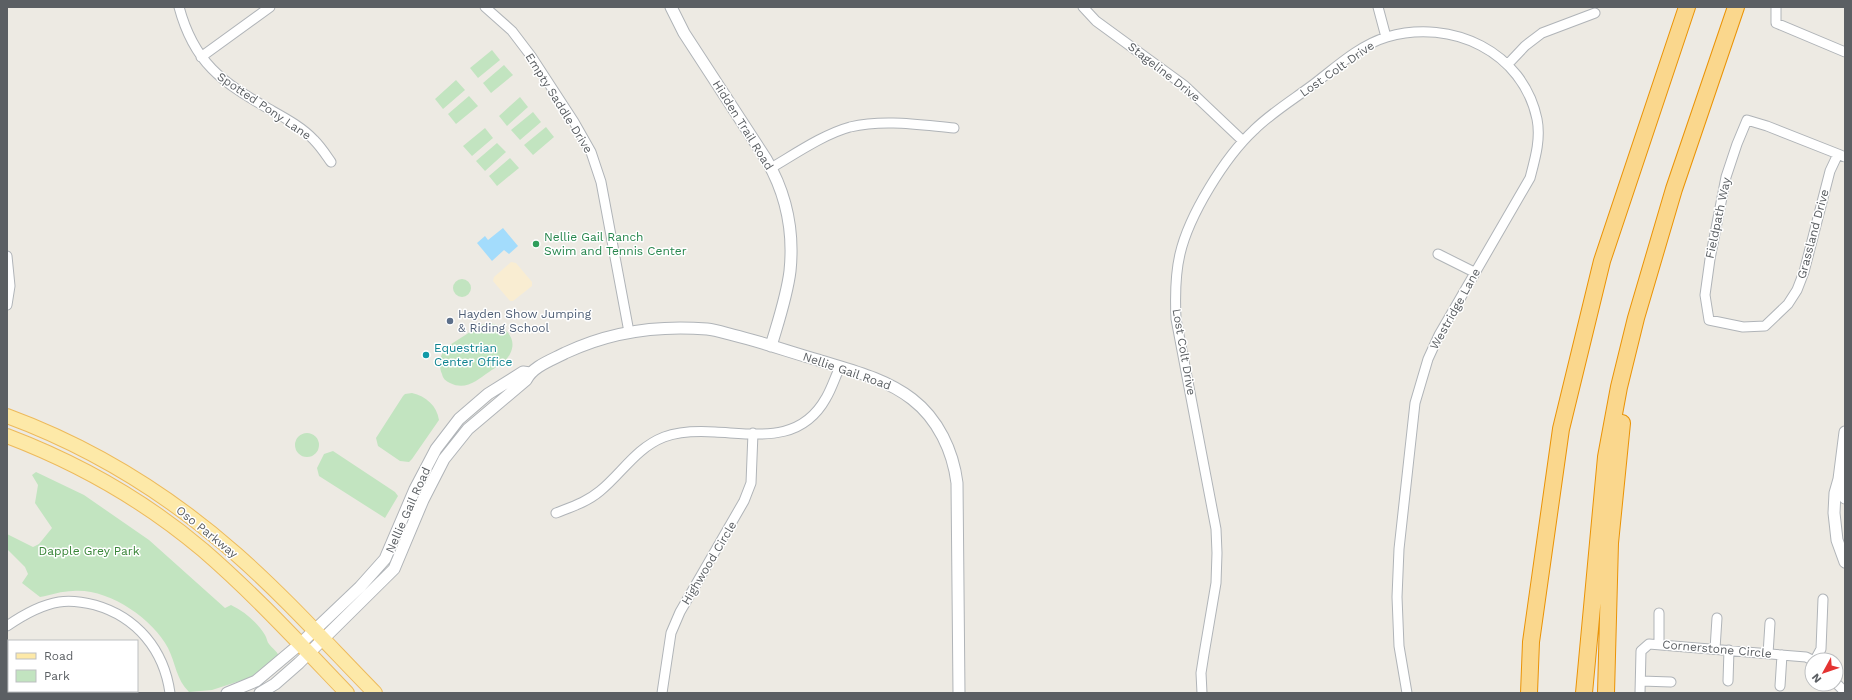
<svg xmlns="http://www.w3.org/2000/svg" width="1852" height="700" font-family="'Work Sans',sans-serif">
  <rect width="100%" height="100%" fill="#edeae3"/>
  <!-- green -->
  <path fill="#c2e4c0" d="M492,50L500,60L478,78L470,68Z
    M504,65L513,75L491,93L483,83Z
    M456,80L465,90L443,109L435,99Z
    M469,96L478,106L456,124L448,114Z
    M520,97L528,107L507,126L499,116Z
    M533,112L541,122L520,140L511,130Z
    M546,127L554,137L533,155L524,145Z
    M485,128L493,138L472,156L463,146Z
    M497,143L506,152L485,171L476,161Z
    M510,158L519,168L497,186L489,176Z
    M453 288a9 9 0 1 1 18 0a9 9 0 1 1-18 0Z
    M487,323C502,323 519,337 510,354C506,362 496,367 489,372C477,380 466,391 450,383C446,381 443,379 442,374C438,365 440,356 445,348L481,325Z
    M412,393C426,396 437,406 439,420L412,459L409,462L400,461L378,446L376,438L403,396L405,394Z
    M295 445a12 12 0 1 1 24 0a12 12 0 1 1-24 0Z
    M333,451L395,492L398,496L385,518L319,476L317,468L324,454Z
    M36,472L84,495L149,540L225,608L231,605C245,612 257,622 265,635C267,638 267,642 269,644C273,649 276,650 279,656L257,674L249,678L212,690L189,692C176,679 176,664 168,648C152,618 108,588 73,591C62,591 51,595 40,597L22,583L28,574L25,567L7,549V534L33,547L39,544L52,528L35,503L38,485L32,475Z"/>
  <!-- sand -->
  <path fill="#f9edd2" d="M511,262L516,263L532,282V286L513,301H510L493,281L494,277Z"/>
  <!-- water -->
  <path fill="#a3dcfc" d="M503,228L518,246L509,254L504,250L492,261L477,243L485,236L488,240Z"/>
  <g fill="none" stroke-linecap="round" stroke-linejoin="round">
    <defs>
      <path id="minor" d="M179,7C194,63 222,82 269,109C285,118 302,127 314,140C321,147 326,155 331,162
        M485,7L512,31L531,56L574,122L591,152L601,182L629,332
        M1083,7L1096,21L1185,86L1243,141
        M1378,7L1386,37
        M1776,7V23L1845,52
        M201,57L270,7
        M1508,64L1525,46L1542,33L1595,13
        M1838,154L1830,171L1804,272L1797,290L1788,304L1765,326L1743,327L1709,320L1705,295L1710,259L1726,177L1737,144L1747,120L1767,126L1838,154L1845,157
        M771,168C795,154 824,134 850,127C884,119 920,125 954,128
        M1438,254L1474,272
        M7,256L10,286L7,305
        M556,513C571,507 587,502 600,491C622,473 636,448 664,437C680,431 699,431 715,432C758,434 801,443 826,398C832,388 835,377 840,367
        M1659,613V643
        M7,626C23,615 40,605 59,602C72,600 83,602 95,605C137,617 164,650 170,693
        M1715,649L1717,618
        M1768,654L1770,623
        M1815,660L1821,649L1823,599
        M1641,681L1671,682
        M1728,681L1729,650
        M1836,683L1845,692
        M1780,686L1782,655
        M662,693L671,633L680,612L744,501L751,483L753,433
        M1202,693L1201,673L1204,654L1216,583L1217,553L1216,529L1176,319C1175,297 1175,275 1180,254C1189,215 1225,157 1254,130C1271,113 1294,99 1314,84C1336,67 1360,45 1387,37C1452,18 1523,52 1537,119C1541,139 1535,159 1530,178L1439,335L1428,359L1415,403L1399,549L1397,597L1399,646L1407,693
        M1640,693L1641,651L1649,644L1806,657L1812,660"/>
      <path id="tertiary" d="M671,7L684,33L766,159C786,193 794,232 790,271C787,296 778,322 771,346
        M1845,432L1839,479L1835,493L1834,513L1837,540L1845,562
        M1839,479L1845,498
        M227,693L256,681L300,644L360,587L385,559L415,489L436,449L459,419L488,394L523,372L530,373
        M260,693L275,684L299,663L394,569L423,500L444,459L468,429L526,380C533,366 552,360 565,353C609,332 658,325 707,329C716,330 725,333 733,335C762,342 790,352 818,360C850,370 885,378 912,399C938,419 953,451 957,483L959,693"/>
      <path id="primary" d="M7,416C91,447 169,495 236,554C285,597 329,646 375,693
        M7,436C78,463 145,501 203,550C254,594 300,644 347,693"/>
      <path id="motorway" d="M1529,693L1531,642L1561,429L1602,261L1687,7
        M1584,693L1606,457L1619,387L1636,318L1674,189L1736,7
        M1606,693L1610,543L1622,423"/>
    </defs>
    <!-- minor casing -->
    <use href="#minor" stroke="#b0b4b8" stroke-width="11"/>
    <!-- tertiary casing -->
    <use href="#tertiary" stroke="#b0b4b8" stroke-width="13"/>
    <!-- primary casing -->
    <use href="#primary" stroke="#edba5c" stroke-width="16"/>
    <!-- motorway casing -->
    <use href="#motorway" stroke="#ea9306" stroke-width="18"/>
    <!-- minor -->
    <use href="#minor" stroke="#fff" stroke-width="9"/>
    <!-- tertiary -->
    <use href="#tertiary" stroke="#fff" stroke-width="11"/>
    <!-- primary -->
    <use href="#primary" stroke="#fde9a8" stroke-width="14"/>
    <!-- motorway -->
    <use href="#motorway" stroke="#fad78d" stroke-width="16"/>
  </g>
  <!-- markers -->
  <circle fill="#2e9e5b" stroke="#fff" stroke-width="1.5" cx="536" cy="244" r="4"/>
  <circle fill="#5c6f8a" stroke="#fff" stroke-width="1.5" cx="450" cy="321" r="4"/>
  <circle fill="#0f9aa8" stroke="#fff" stroke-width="1.5" cx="426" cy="355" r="4"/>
  <g text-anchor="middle" stroke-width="3" stroke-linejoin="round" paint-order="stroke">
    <!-- street labels -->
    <g font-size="12" fill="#5b5f63" stroke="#fff">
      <text transform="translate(1337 69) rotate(-35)" y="4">Lost Colt Drive</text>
      <text transform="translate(1164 72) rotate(38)" y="4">Stageline Drive</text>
      <text transform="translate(559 103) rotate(58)" y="4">Empty Saddle Drive</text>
      <text transform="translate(264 106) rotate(34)" y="4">Spotted Pony Lane</text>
      <text transform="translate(743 125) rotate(58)" y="4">Hidden Trail Road</text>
      <text transform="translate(1718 218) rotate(-78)" y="4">Fieldpath Way</text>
      <text transform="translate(1813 234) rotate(-75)" y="4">Grassland Drive</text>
      <text transform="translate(1455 309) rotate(-61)" y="4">Westridge Lane</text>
      <text transform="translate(1184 352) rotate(80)" y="4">Lost Colt Drive</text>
      <text transform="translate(847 371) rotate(19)" y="4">Nellie Gail Road</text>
      <text transform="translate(408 510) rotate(-66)" y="4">Nellie Gail Road</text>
      <text transform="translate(207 532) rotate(39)" y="4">Oso Parkway</text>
      <text transform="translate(709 563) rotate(-59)" y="4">Highwood Circle</text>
      <text transform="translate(1717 649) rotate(5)" y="4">Cornerstone Circle</text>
    </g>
    <!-- leisure labels -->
    <g font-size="12" fill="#27864d" stroke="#fff" text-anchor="start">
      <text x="544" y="241">Nellie Gail Ranch<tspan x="544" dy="14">Swim and Tennis Center</tspan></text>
    </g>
    <!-- service labels -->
    <g font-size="12" fill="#4e5e75" stroke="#fff" text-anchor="start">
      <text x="458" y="318">Hayden Show Jumping<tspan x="458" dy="14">&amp; Riding School</tspan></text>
    </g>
    <!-- culture labels -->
    <g font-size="12" fill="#0d838f" stroke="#fff" text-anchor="start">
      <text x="434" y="352">Equestrian<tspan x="434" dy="14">Center Office</tspan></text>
    </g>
    <!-- park labels -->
    <g font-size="12" fill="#398538" stroke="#fff">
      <text x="89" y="555">Dapple Grey Park</text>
    </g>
  </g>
  <!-- border -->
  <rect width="1852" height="700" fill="none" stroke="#5b5f63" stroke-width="16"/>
  <!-- legend -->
  <rect x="8" y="640" width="130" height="52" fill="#ffffff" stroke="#bdbfc1"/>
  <rect x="16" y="653" width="20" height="6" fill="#fde9a8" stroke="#bdbfc1"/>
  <text x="44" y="660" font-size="12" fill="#5b5f63">Road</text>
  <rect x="16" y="670" width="20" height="12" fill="#c2e4c0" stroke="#bdbfc1"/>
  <text x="44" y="680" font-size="12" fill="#5b5f63">Park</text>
  <!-- north arrow -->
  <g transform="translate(1824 672) rotate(230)"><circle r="19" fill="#ffffff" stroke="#bdbfc1"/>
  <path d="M0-3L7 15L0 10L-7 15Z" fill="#e43332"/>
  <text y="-6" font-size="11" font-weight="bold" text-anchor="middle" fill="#5b5f63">N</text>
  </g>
</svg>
